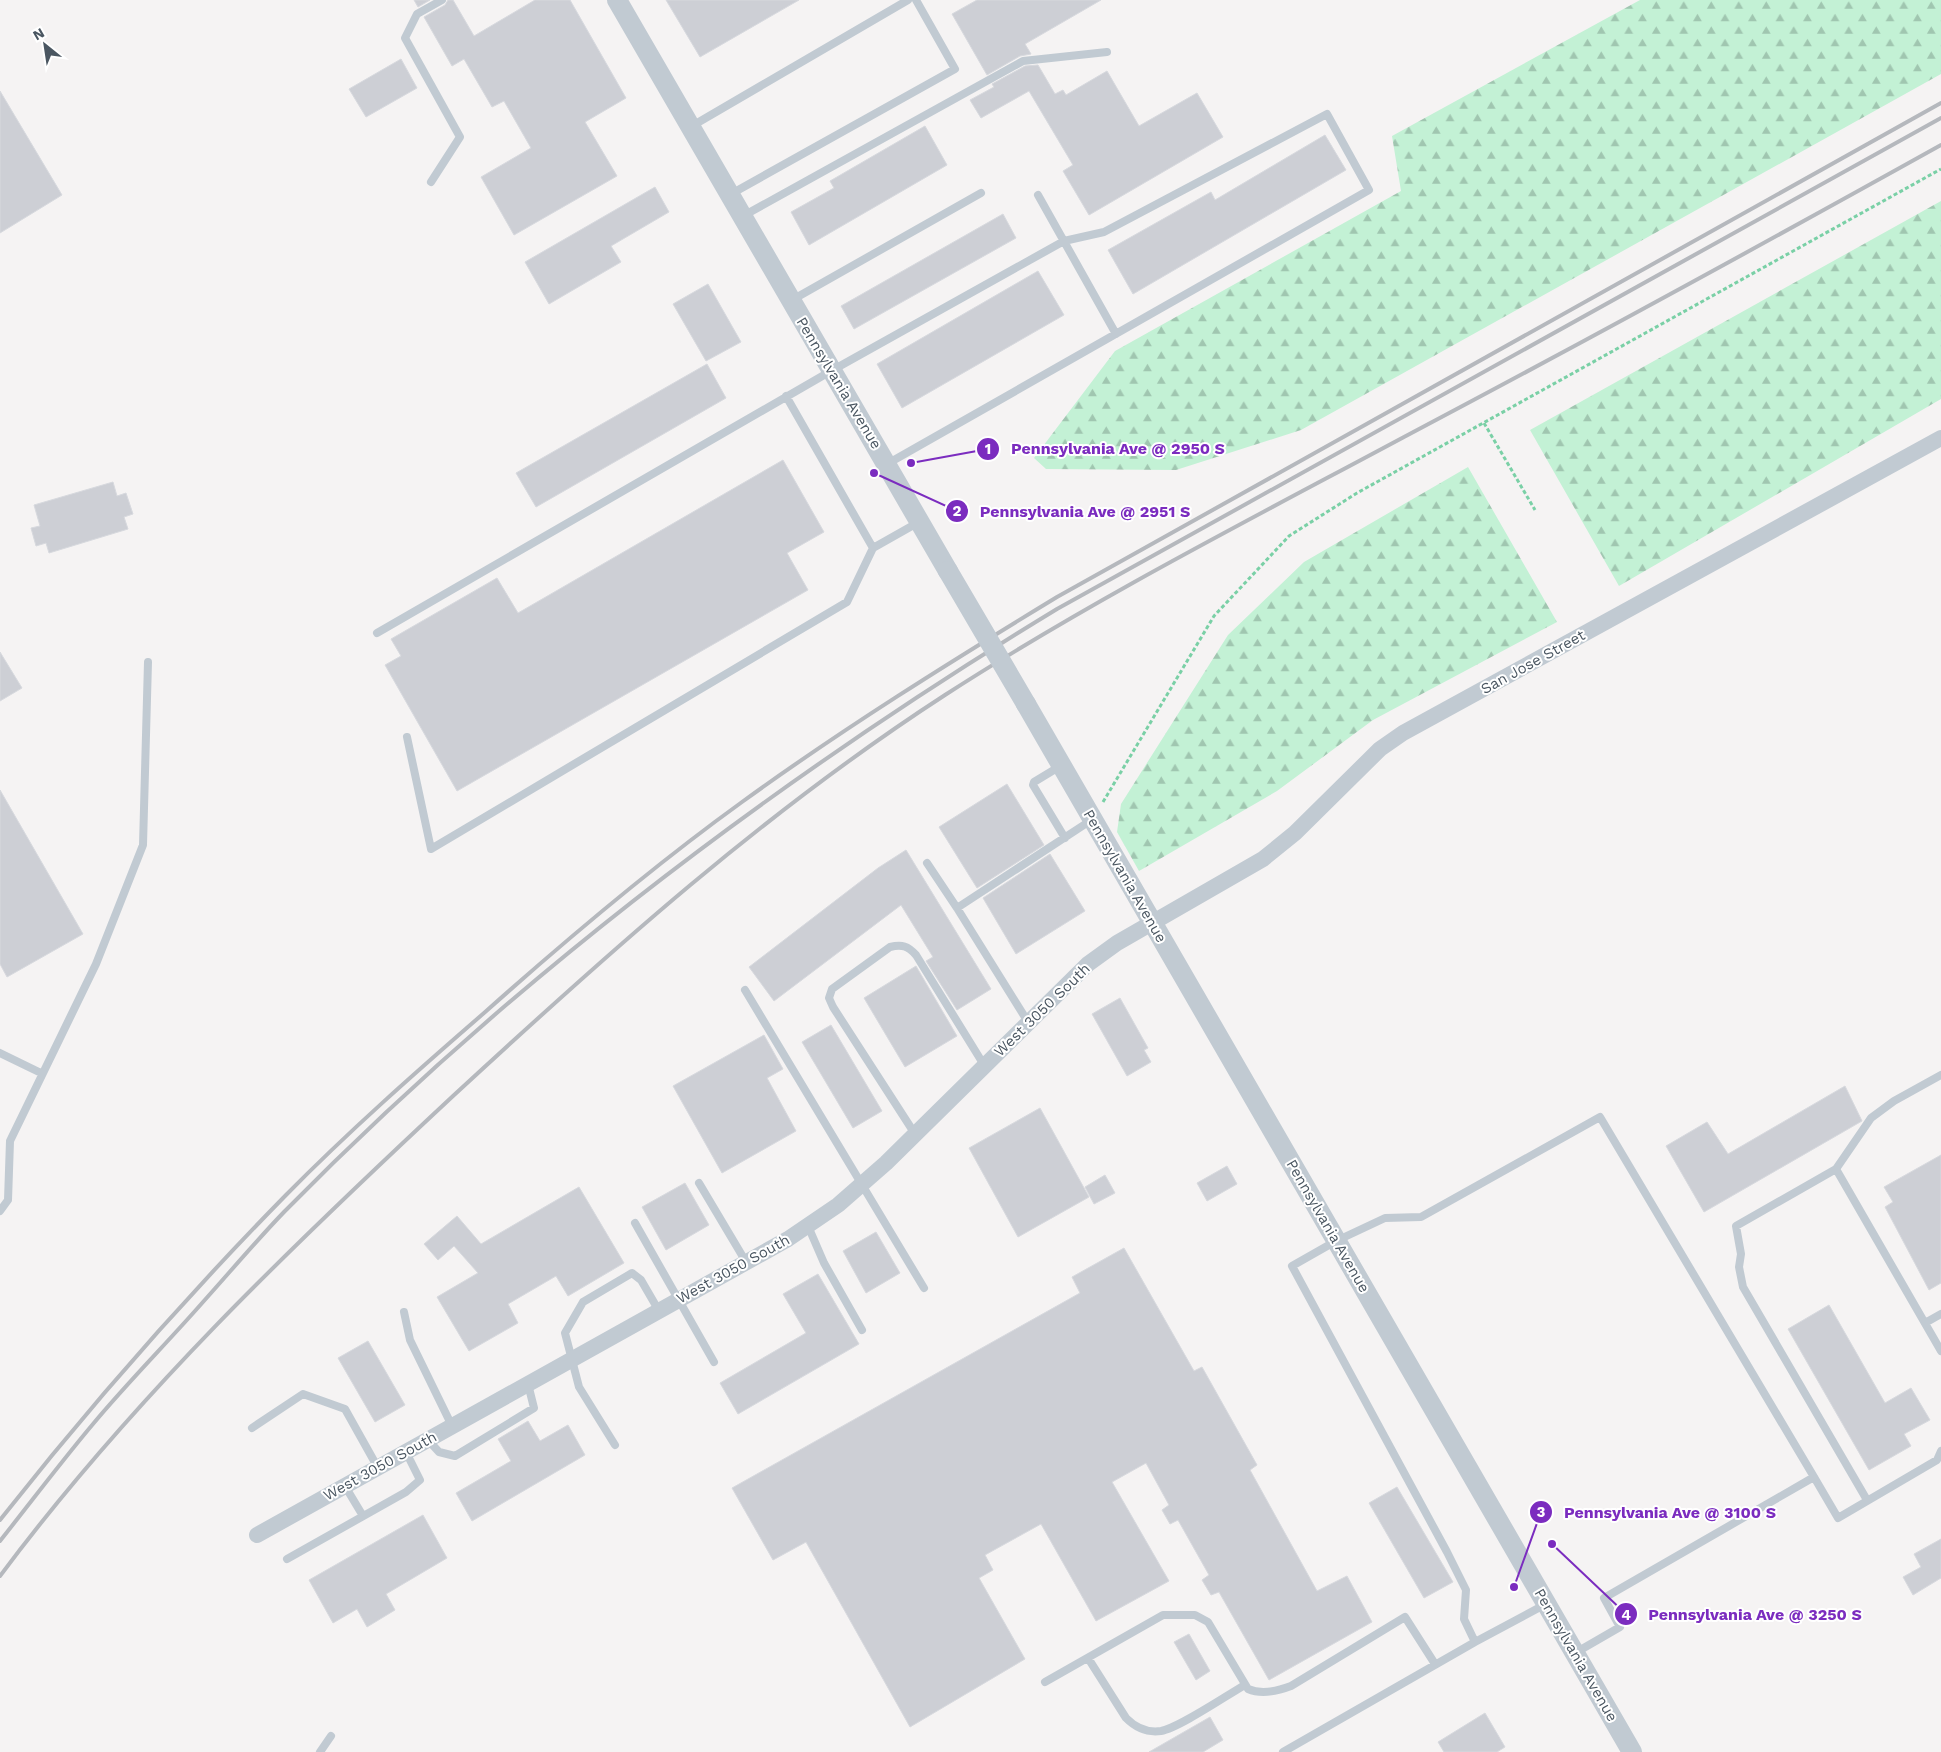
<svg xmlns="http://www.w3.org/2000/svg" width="1941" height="1752" font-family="'Work Sans',sans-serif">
  <defs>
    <pattern id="forest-firs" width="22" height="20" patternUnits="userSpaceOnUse" patternTransform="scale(1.25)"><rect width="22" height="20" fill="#c3f1d5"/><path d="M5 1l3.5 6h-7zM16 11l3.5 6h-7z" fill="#a0c6b0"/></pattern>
  </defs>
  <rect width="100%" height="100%" fill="#f5f3f3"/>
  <!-- forest -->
  <path fill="url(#forest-firs)" d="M1640,0H1941V74L1301,430L1176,470L1046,469L1034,458L1115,351L1401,191L1392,136Z
    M1941,201V399L1619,586L1530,430Z
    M1468,467L1557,622L1373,720L1277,791L1139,871L1117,832L1121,804L1228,635L1304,562Z"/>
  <!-- building -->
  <path fill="#cdcfd5" stroke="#d7d9de" d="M414,0H430L418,7Z
    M448,0H453L474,36L535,0H570L626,98L585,122L617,176L514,235L481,177L531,148L504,101L492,107L464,59L452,66L424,17L445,5Z
    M666,0H799L700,57Z
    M977,0H1101L1025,44L1031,54L1020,56L987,75L952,14Z
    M401,59L417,88L366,117L349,89Z
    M1038,65L1055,94L1063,90L1066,95L1107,71L1139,126L1197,93L1223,137L1089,215L1063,171L1073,165L1029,91L981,118L970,100L994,87L992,84L1025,66Z
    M0,91L62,195L0,233Z
    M925,126L947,165L809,245L791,212L834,188L830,181Z
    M1325,135L1346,170L1133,294L1108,250L1211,192L1215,200Z
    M655,187L669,212L611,246L621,262L549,304L525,262Z
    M1003,214L1016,238L854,329L841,306Z
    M1038,271L1064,315L902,408L877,364Z
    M708,284L741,342L706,361L673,304Z
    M707,364L726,398L536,507L516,473Z
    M783,460L824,532L787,553L808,590L457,791L385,665L401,656L391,639L497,578L518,613Z
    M113,482L117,496L126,493L133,514L124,517L128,529L49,553L46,543L36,546L31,528L40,526L34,505Z
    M0,652L22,688L0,701Z
    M1007,784L1044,845L977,888L939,827Z
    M0,790L83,934L7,977L0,964Z
    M906,850L991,989L957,1010L926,961L933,957L901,905L774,1001L749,967L878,868Z
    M1050,854L1085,911L1016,954L983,898Z
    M916,966L957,1036L905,1067L864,998Z
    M1120,998L1148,1048L1144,1050L1151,1062L1127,1076L1092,1014Z
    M831,1025L882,1111L853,1128L802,1042Z
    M764,1035L783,1069L767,1078L796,1131L722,1173L673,1086Z
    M1845,1086L1862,1121L1704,1212L1666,1146L1707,1122L1728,1154Z
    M1040,1108L1089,1197L1018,1237L969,1148Z
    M1941,1155V1283L1929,1290L1885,1207L1893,1202L1884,1187Z
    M1227,1166L1237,1184L1207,1201L1197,1183Z
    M1105,1175L1115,1193L1094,1204L1085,1187Z
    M685,1183L709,1225L666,1250L642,1207Z
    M579,1187L624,1263L568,1296L556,1276L508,1304L518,1323L469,1351L437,1297L478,1273L454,1246L438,1260L424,1244L457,1216L481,1244Z
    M876,1232L900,1273L866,1293L843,1251Z
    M1124,1248L1194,1371L1202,1367L1257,1465L1250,1470L1317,1591L1347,1576L1372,1622L1269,1680L1219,1592L1211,1595L1202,1580L1209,1575L1178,1520L1170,1524L1162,1510L1169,1505L1146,1463L1112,1482L1169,1581L1096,1621L1041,1524L985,1555L993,1570L979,1578L1025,1659L910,1727L806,1542L773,1560L732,1488L1080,1293L1072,1277Z
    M818,1274L859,1344L738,1414L720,1383L806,1333L783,1294Z
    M1829,1305L1885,1403L1911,1388L1930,1420L1904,1434L1911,1446L1869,1470L1788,1329Z
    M368,1341L405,1405L375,1422L338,1358Z
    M528,1421L540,1441L568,1425L585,1455L472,1521L456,1493L511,1461L498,1439Z
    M1397,1487L1453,1582L1424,1598L1369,1503Z
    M423,1515L447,1558L386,1594L395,1610L367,1627L357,1609L333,1623L309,1580Z
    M1941,1539V1578L1913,1595L1903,1577L1921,1567L1914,1554Z
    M1189,1634L1210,1671L1196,1680L1174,1642Z
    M1485,1713L1505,1747L1497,1752H1444L1438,1742Z
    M1210,1717L1223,1740L1203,1752H1149Z"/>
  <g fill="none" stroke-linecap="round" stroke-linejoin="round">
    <!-- path -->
    <path stroke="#7ad0a6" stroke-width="3" stroke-dasharray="4 2.5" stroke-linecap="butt" d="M1484,423L1535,510
      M1103,802L1214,616L1289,536L1357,493L1941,169"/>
    <!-- service -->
    <path stroke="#c1cad2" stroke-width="8" d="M692,126L908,0
      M431,182L460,137L405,38L417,14L442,0
      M731,194L955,69L916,0
      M1038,195L1116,334
      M743,216L1023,61L1107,52
      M792,300L981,193
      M786,396L873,548L919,522
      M377,633L831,371L1064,241L1104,232L1327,114L1369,190L887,464
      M407,737L431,849L847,602L873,548
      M1062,765L1034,782L1033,785L1065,838
      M927,863L957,908
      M745,990L924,1288
      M1028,1022L957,908L1093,819
      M0,1053L41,1073
      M915,1134L833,1007L829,998L832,989L890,947C902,944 908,946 916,955L984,1065
      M1836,1169L1871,1118L1894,1101L1941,1075
      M699,1183L746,1262
      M0,1211L8,1200L10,1141L96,964L143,845L148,662
      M635,1223L714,1362
      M808,1226L824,1263L862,1330
      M404,1312L410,1340L452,1426
      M1925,1323L1941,1314
      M252,1428L303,1394L345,1409L378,1468
      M428,1440L439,1452L455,1456L534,1408L528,1384
      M615,1445L579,1387L565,1333L583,1302L632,1273L641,1280L659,1311
      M1814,1477L1838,1518L1937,1460L1941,1451
      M345,1486L363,1516
      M1867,1500L1743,1287L1739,1267L1741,1254L1736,1226L1836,1169L1941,1351
      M287,1559L406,1492L420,1480L406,1452
      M1475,1642L1464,1619L1466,1590L1447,1552L1292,1266L1336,1241L1385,1218L1421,1217L1600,1117L1814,1477L1604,1598L1620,1627L1575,1653
      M1088,1658L1126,1718C1135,1727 1147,1733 1161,1731C1179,1728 1227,1695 1245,1685
      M1045,1682L1163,1615H1195L1208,1622L1248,1689C1262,1695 1278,1691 1291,1686L1405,1617L1435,1664
      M320,1752L331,1736
      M1283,1752L1475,1642L1546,1604"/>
    <!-- minor -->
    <path stroke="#c1cad2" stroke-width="16" d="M257,1535L788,1239L838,1205L886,1163L1088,964L1117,943L1263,859L1295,833L1380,749L1403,733L1941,438"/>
    <!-- tertiary -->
    <path stroke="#c1cad2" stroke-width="20" d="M617,0L948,571
      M1026,704L1632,1752"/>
    <!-- rail -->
    <path stroke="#b5b8bd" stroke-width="4" d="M0,1520C89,1407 185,1298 286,1195C349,1131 416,1072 484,1013C567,939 652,867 742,802C844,728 950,662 1057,597L1941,103
      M0,1541C31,1502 61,1462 93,1424C128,1382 167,1343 203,1302C230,1272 256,1241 284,1212C515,977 777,779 1057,609L1941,118
      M0,1576C132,1399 292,1246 453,1096C609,952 766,811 945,695C1092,600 1249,520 1404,437C1584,342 1763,244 1941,145"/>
    <!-- tertiary-bridge -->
    <path stroke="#c1cad2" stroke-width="20" d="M948,571L1026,704"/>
  </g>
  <g text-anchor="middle" stroke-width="4" stroke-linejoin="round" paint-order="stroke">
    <!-- street labels -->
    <g font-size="15" fill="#4a5661" stroke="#fff">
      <text transform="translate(839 383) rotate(59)" y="5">Pennsylvania Avenue</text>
      <text transform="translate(1533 662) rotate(-29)" y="5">San Jose Street</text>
      <text transform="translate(1125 876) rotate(60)" y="5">Pennsylvania Avenue</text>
      <text transform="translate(1042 1010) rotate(-44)" y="5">West 3050 South</text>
      <text transform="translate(1328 1226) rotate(60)" y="5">Pennsylvania Avenue</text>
      <text transform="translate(733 1269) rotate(-29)" y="5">West 3050 South</text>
      <text transform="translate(380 1466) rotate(-29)" y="5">West 3050 South</text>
      <text transform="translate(1576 1655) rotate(60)" y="5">Pennsylvania Avenue</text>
    </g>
  </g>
  <!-- callouts -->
  <path fill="none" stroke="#7b2cbf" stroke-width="2" d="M911 463L988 449M874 473L957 511M1514 1587L1541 1512M1552 1544L1626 1614"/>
  <g fill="#7b2cbf" stroke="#fff" stroke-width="2">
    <circle cx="911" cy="463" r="5"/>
    <circle cx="874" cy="473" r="5"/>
    <circle cx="1514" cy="1587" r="5"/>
    <circle cx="1552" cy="1544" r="5"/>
    <circle cx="988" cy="449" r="12"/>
    <circle cx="957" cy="511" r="12"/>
    <circle cx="1541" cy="1512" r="12"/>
    <circle cx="1626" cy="1614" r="12"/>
  </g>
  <g font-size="15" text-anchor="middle" font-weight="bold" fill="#fff">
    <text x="988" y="454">1</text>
    <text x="957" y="516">2</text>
    <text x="1541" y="1517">3</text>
    <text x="1626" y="1620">4</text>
  </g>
  <g font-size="16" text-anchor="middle" font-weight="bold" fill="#7b2cbf" stroke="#fff" stroke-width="4" stroke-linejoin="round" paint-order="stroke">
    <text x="1118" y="454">Pennsylvania Ave @ 2950 S</text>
    <text x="1085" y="517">Pennsylvania Ave @ 2951 S</text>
    <text x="1670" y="1518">Pennsylvania Ave @ 3100 S</text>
    <text x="1755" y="1620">Pennsylvania Ave @ 3250 S</text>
  </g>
  <!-- north arrow -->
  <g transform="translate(45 45) rotate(330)" stroke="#ffffff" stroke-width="4" paint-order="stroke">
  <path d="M0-4L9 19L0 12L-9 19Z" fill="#4a5661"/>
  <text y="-8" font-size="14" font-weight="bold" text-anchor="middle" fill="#4a5661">N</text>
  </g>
</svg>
